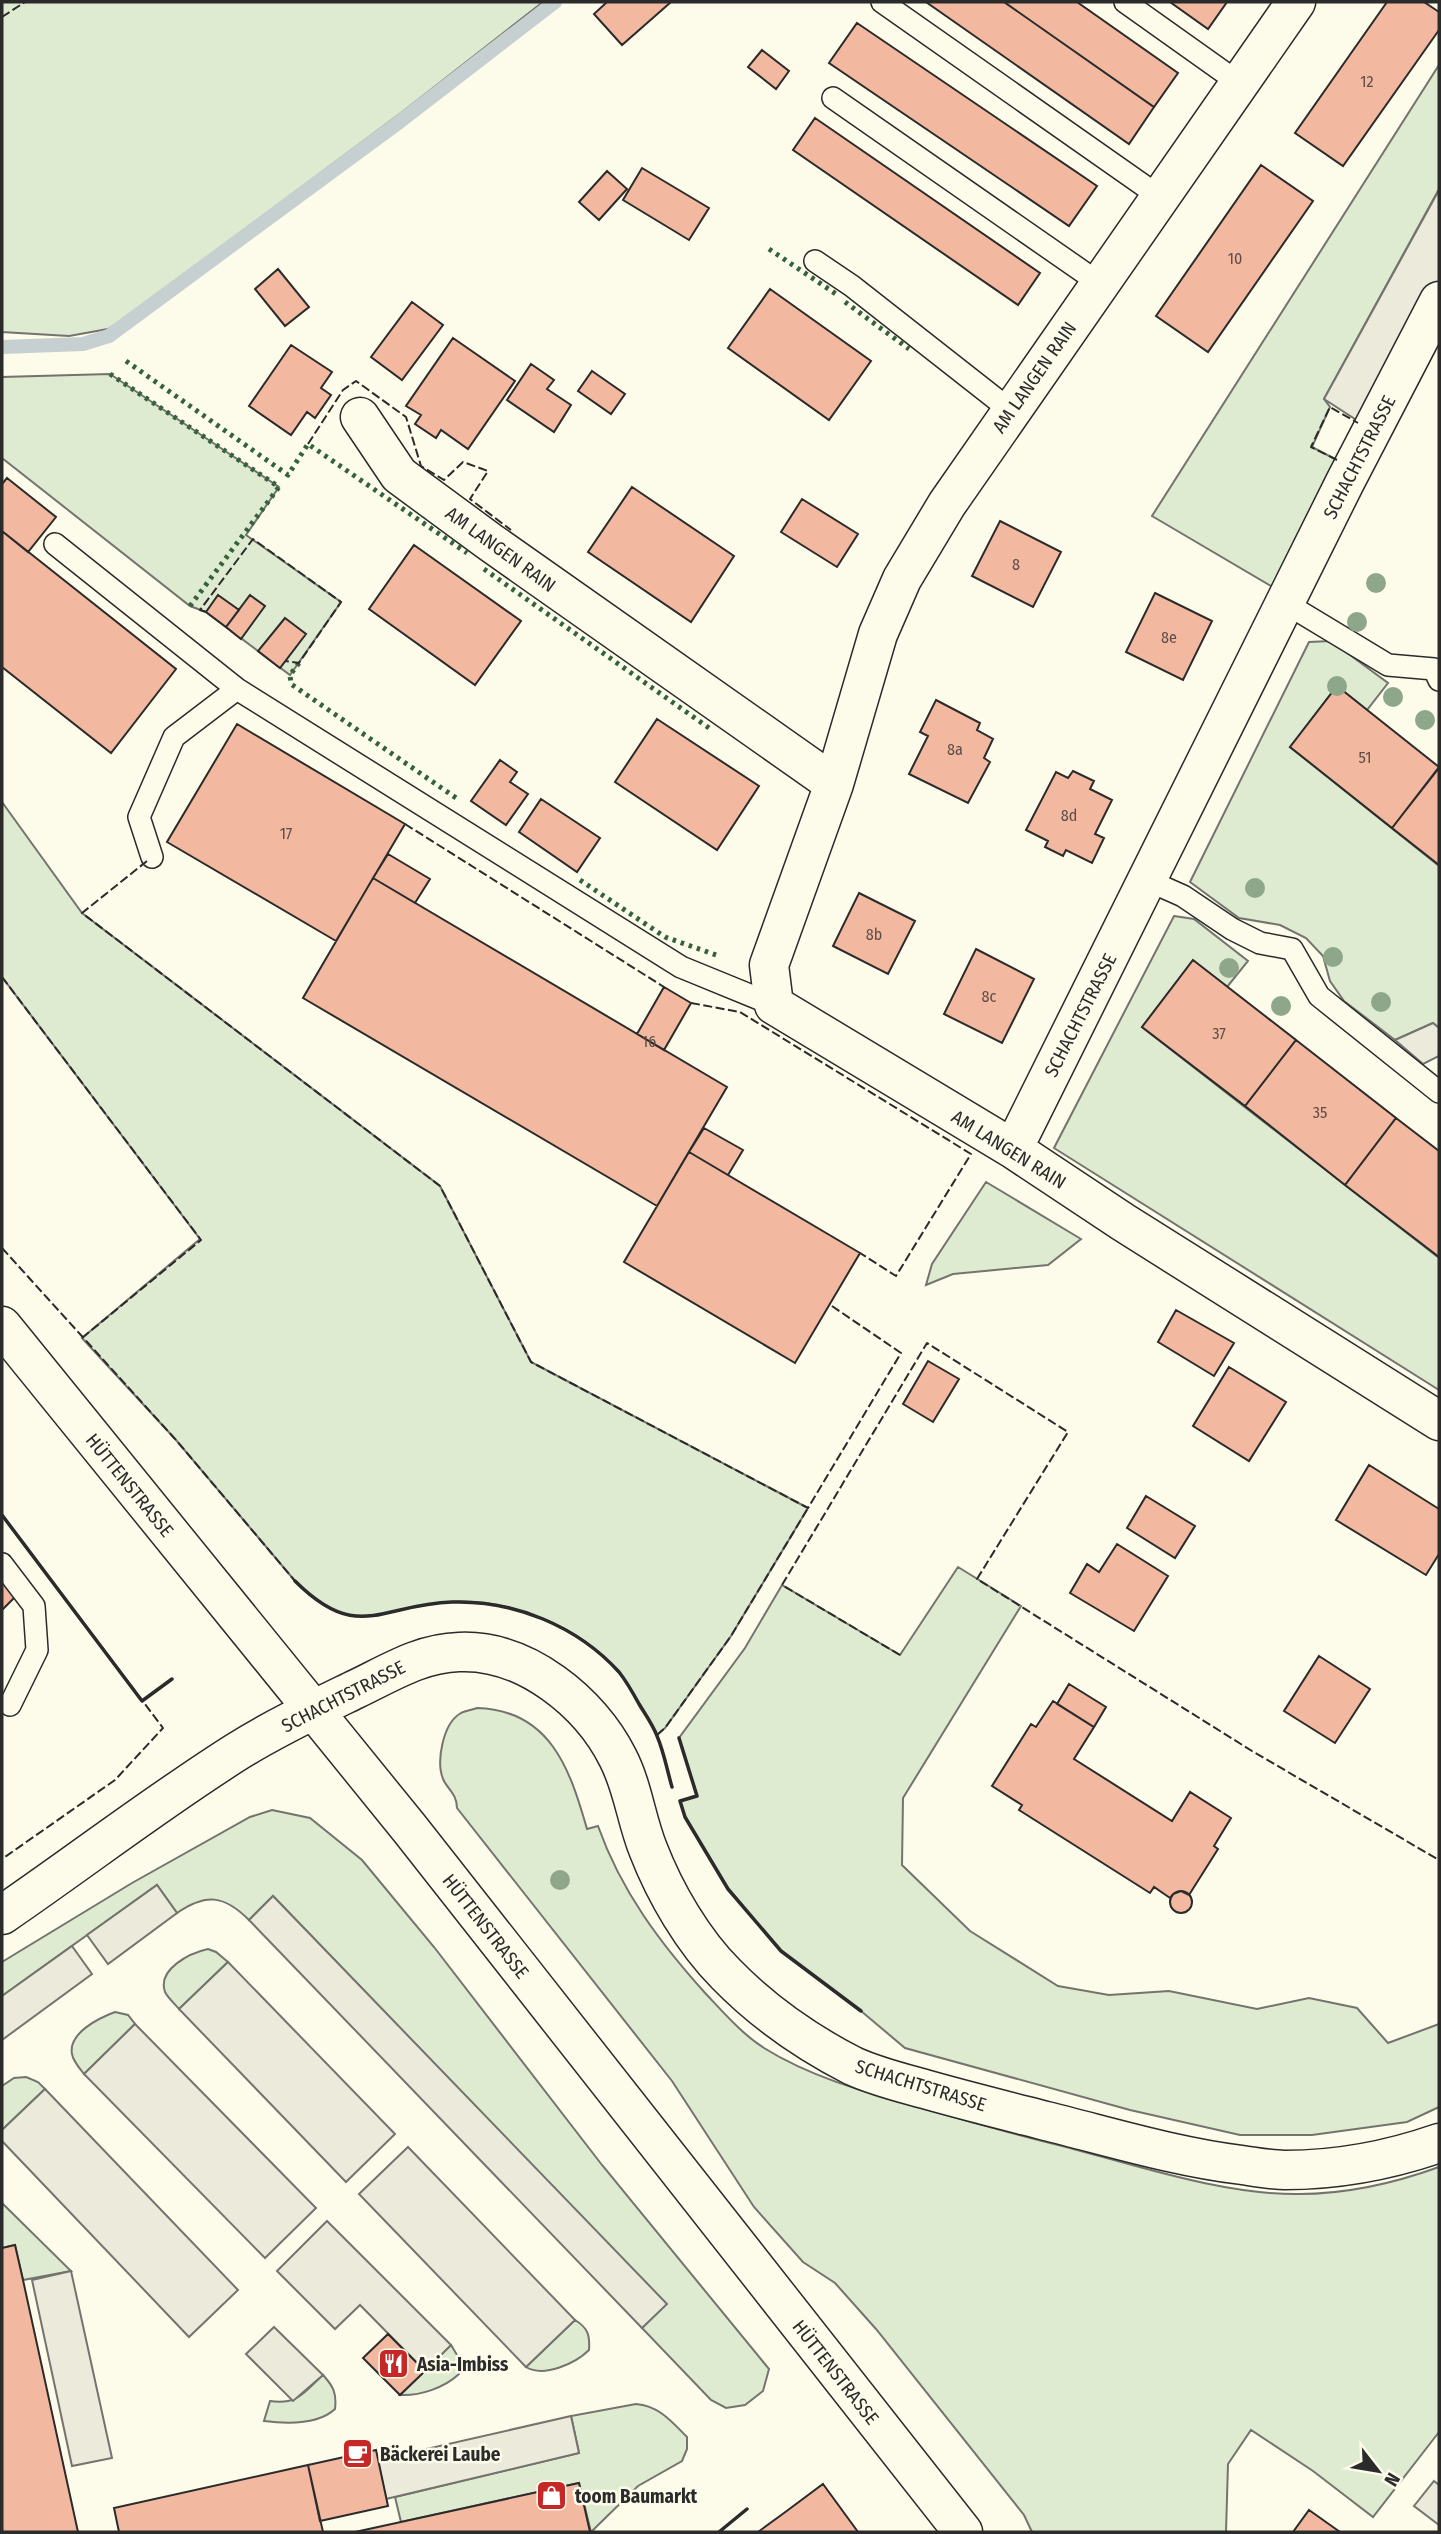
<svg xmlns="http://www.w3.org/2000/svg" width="1441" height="2534" font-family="'Fira Sans Condensed',sans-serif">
  <rect width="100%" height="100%" fill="#fdfbea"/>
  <!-- green -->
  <path fill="#deebd1" stroke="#74746e" stroke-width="2" d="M2,2H543L401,113L134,312L108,329L69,336L2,332Z
    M1439,65V189L1324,399L1330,407L1312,447L1337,460L1276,589L1152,516Z
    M110,374L279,487L246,535L341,602L290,675L206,612L190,606L2,458V377Z
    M1331,641L1388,683L1367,710L1337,686L1290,747L1439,866V1028L1433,1023L1395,1040L1344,1001L1330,981L1323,956L1306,938L1280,925L1239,918L1190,882L1309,642Z
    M2,802L82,913L440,1186L531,1362L808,1508L731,1636L665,1728L657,1735C646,1715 635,1693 621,1675C583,1627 509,1598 449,1602C379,1607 355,1641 295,1581L176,1440L82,1338L200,1239L2,977Z
    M1174,916L1194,919L1248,961L1227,987L1193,961L1142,1027L1439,1258V1390L1054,1148Z
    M986,1182L1081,1239L1048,1265L953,1274L926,1285L932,1264Z
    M958,1567L1021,1606L903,1798L902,1865L970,1931L1058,1986L1109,1995L1169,1991L1257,2009L1309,1998L1357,2008L1388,2043L1439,2024V2107L1407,2122L1312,2135H1240L1130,2110L905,2048L861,2011L781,1951L728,1889L685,1817L680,1801L697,1795L679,1738L745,1648L782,1585L900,1655Z
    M477,1708C550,1710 570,1769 587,1829L598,1826C621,1891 660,1943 706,1994C724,2013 742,2034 764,2048C812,2078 869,2093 922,2108C970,2122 1018,2135 1066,2147C1139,2166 1224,2195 1299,2194C1346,2194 1395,2183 1439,2167V2432L1373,2517L1313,2471L1251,2430L1228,2464L1226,2532H1032L1024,2515L876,2329L835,2283L803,2262L754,2207L672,2081L457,1808C457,1794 448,1790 443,1779C436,1761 443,1723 461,1713C465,1711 472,1710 477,1708Z
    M272,1810L310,1818L362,1860L434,1947L602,2165L769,2369L763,2391L745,2405L726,2408L711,2400L642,2328L666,2304L273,1896L249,1920C224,1895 206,1893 177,1913L157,1885L2,1996V1962L132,1883L250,1817Z
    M208,1949L216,1952L228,1962L179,2009C175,2004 168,1998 165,1992C157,1969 190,1953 208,1949Z
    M115,2012L128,2015L135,2024L84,2074C80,2069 73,2061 72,2054C68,2033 99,2018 115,2012Z
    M26,2077L38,2082L45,2089L2,2130V2086L14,2078Z
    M2,2203L71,2271L23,2280L15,2245L2,2248Z
    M575,2320C588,2328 590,2335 589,2350C576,2363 544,2378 526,2367Z
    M451,2345L460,2360L459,2374C444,2388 420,2396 400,2395Z
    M323,2375C333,2386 337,2393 335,2409C318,2425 288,2424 264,2421L270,2401C298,2405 303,2393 323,2375Z
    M636,2404C659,2406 671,2421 687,2437V2449L682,2461L638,2486L591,2532L579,2483L401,2522L395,2497L579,2453L571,2416Z"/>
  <!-- parking -->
  <path fill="#eceadb" stroke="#74746e" stroke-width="2" d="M1439,190V301L1372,430L1324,399Z
    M1433,1023L1439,1028V1056L1423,1064L1395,1040Z
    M157,1885L177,1913L108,1964L87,1935Z
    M273,1896L667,2304L642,2328L249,1920Z
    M72,1946L92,1974L2,2040V1996Z
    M228,1962L395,2134L346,2182L179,2009Z
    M135,2024L316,2208L265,2258L84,2074Z
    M45,2089L238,2290L189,2337L2,2141V2130Z
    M408,2147L575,2320L526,2367L359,2194Z
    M327,2221L451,2345L425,2371L360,2305L335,2329L277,2271Z
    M71,2271L112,2458L72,2466L32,2280Z
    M274,2327L323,2375L293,2401L246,2354Z
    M571,2416L579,2453L386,2499L378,2460Z
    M1434,2481L1439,2485V2525L1414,2506Z"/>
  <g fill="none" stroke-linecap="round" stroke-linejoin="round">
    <!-- stream -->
    <path stroke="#c7d0d0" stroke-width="14" d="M2,347L83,344L109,336L398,123L555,2"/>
  </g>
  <!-- building -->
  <path fill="#f2b8a0" stroke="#2b2b2b" stroke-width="2" d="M607,2H671L622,45L594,14Z
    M926,2H1004L1154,107L1129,144Z
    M1004,2H1077L1178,73L1154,107Z
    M1170,2H1227L1208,29Z
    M1387,2H1424L1439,12V30L1343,166L1295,133Z
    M857,23L1097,186L1069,226L829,63Z
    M762,50L789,71L776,89L748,67Z
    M815,118L1040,273L1018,305L793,150Z
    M1261,165L1313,201L1208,352L1156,316Z
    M642,168L709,208L689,240L623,200Z
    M607,171L627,189L599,220L579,202Z
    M278,269L309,307L285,326L255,289Z
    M770,289L871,361L829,420L728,348Z
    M412,302L443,325L402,380L371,357Z
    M453,338L515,381L468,449L441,430L436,438L415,424L421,415L406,406Z
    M291,345L332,372L321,388L331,395L315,418L307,412L291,435L249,406Z
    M531,364L554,380L547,389L571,405L554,432L507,400Z
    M592,371L625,394L611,414L578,391Z
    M7,478L56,517L28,552L2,531V484Z
    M632,487L734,556L691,622L588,552Z
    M802,499L858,534L837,567L781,532Z
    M1000,521L1061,552L1033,607L972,576Z
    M2,531L176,669L111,753L2,667Z
    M414,545L521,621L475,685L369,609Z
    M1155,593L1212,621L1183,680L1126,652Z
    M218,595L239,610L226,627L206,612Z
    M250,595L265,606L241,639L226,627Z
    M285,618L306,634L280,668L258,651Z
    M1337,686L1439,767L1392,828L1290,747Z
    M936,700L980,723L977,730L993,739L984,758L990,762L968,803L909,774L928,736L920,732Z
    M657,719L759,786L717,850L615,782Z
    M237,724L405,824L336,941L167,842Z
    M500,760L517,772L510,782L528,794L506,825L471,801Z
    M1439,768V865L1392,828Z
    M1073,771L1094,781L1090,789L1112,800L1095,834L1104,838L1092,863L1066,850L1063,856L1045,847L1048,841L1026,830L1056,772L1068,778Z
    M541,799L600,838L577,872L519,832Z
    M388,854L430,879L415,903L373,878Z
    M373,878L727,1087L657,1206L303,998Z
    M859,893L915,921L888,974L833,946Z
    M976,949L1034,979L1002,1043L944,1014Z
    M1193,960L1296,1040L1245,1106L1142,1027Z
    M664,987L691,1003L664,1050L637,1034Z
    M1296,1040L1396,1118L1345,1185L1245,1106Z
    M1396,1118L1439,1151V1257L1345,1185Z
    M704,1128L743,1150L728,1175L689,1152Z
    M689,1152L860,1253L795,1363L624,1262Z
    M1176,1310L1234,1343L1214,1376L1158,1342Z
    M928,1361L959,1379L933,1422L903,1404Z
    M1229,1367L1286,1402L1249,1461L1193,1426Z
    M1369,1465L1439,1509V1554L1426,1575L1336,1520Z
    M1146,1496L1195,1526L1175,1558L1127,1528Z
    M1117,1544L1168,1576L1134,1631L1070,1593L1087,1564L1099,1572Z
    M2,1571L21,1591L2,1610Z
    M1319,1656L1370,1689L1335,1743L1284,1711Z
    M1069,1684L1106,1707L1094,1727L1057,1704Z
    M1053,1701L1094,1727L1074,1759L1172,1821L1190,1792L1231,1818L1214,1846L1218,1849L1189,1895L1181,1891L1173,1894L1170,1898L1154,1887L1150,1893L1019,1810L1022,1805L992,1786L1031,1724L1036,1727Z
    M1170 1902a11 11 0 1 1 22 0a11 11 0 1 1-22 0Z
    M15,2245L23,2280L78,2532H2V2248Z
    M388,2334L425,2371L400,2395L363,2358Z
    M376,2450L388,2506L320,2521L308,2465Z
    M308,2465L323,2532H119L114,2508Z
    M579,2483L590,2532H355L465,2508Z
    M823,2484L858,2532H758L784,2513Z
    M1309,2510L1340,2532H1293Z"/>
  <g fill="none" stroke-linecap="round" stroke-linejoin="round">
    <defs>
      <path id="service" d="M882,2L1160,197
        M1125,2L1239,83
        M833,98L1099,283
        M815,261L852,286L1010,410
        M55,544L237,689L681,967L774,1005
        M1287,604L1388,665L1434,669L1439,680
        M152,857L139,817L174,737L237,689
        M1147,880L1183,896L1232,929L1260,943L1292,949L1319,996L1439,1092
        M2,1564L34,1606L37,1650L10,1705"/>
      <path id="minor" d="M360,417L399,475L490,542L834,784L769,965L774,1005L1013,1149L1123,1222L1439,1421
        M834,784L878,634L902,579L947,504L1296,2
        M1013,1149L1345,482L1439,301
        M2,1915C81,1861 157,1802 238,1751C275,1728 315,1709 354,1690C388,1674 420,1653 459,1652C525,1649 590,1702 618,1758C633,1787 636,1819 648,1849C665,1893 693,1941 726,1974C762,2011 808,2043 853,2066C877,2077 903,2083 928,2090C967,2101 1007,2111 1046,2121C1111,2137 1176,2157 1242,2165C1256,2167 1271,2170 1285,2170C1337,2170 1390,2160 1439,2143"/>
      <path id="secondary" d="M2,1326L410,1829L963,2532"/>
    </defs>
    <!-- service casing -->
    <use href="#service" stroke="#2b2b2b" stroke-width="24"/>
    <!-- minor casing -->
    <use href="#minor" stroke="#2b2b2b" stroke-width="41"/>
    <!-- secondary casing -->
    <use href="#secondary" stroke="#2b2b2b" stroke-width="41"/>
    <!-- service -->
    <use href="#service" stroke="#fdfbea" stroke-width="21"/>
    <!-- minor -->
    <use href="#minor" stroke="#fdfbea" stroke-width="38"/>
    <!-- secondary -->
    <use href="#secondary" stroke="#fdfbea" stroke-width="38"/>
    <!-- hedge -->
    <path stroke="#34623c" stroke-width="5" stroke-dasharray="3.5 5" stroke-linecap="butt" d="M769,249L836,294
      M845,302L909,349
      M126,361L288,475L308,444L467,553
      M110,374L279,487L190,606
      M484,569L709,728
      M299,663L290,675L291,684L459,800
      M580,880L665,937L719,956"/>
    <!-- fence -->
    <path stroke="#2b2b2b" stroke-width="2" stroke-dasharray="9 3.5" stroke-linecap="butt" d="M2,17L25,2
      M308,444L343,390L356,381L406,417L421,466L444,480L463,462L488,471L470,499L511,530
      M1337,460L1311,447L1330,407L1358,423
      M206,612L200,610L253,539L341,602L299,663L285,661
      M405,824L664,987
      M147,861L82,913L440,1186L531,1362L808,1508L901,1353L829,1304
      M2,977L201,1240L82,1338
      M691,1003L740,1012L971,1154L896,1276L860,1253
      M2,1248L176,1440L295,1581
      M2,1515L163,1728L115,1780L2,1859
      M900,1655L782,1585L927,1343L1068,1432L977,1579L1252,1751L1439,1860
      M142,1701L172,1679
      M657,1735L665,1728L731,1636L808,1508"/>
    <!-- wall -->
    <path stroke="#2b2b2b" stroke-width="3.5" d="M2,1515L142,1701L172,1679
      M295,1581C358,1644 381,1604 452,1602C514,1600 577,1626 619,1672C627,1682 633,1693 639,1704C645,1714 653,1725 657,1736C664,1752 667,1770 672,1787
      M679,1738L697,1796L680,1801L685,1817L728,1889L781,1951L861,2011
      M719,2532L747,2509"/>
  </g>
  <!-- trees -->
  <g fill="#8ea78a">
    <circle cx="1376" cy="583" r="10"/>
    <circle cx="1357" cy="622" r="10"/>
    <circle cx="1337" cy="686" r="10"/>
    <circle cx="1393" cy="697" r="10"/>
    <circle cx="1425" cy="720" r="10"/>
    <circle cx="1255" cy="888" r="10"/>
    <circle cx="1333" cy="957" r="10"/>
    <circle cx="1229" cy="968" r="10"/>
    <circle cx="1381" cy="1002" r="10"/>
    <circle cx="1281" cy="1006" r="10"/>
    <circle cx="560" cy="1880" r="10"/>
  </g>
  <!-- icons -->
  <defs>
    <symbol id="restaurant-square" viewBox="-11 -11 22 22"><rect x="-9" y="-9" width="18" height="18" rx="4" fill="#c62828" stroke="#fdfbea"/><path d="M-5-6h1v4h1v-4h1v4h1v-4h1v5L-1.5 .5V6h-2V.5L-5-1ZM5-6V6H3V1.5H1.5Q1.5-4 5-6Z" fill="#fff"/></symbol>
    <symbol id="cafe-square" viewBox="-11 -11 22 22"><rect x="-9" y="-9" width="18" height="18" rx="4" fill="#c62828" stroke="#fdfbea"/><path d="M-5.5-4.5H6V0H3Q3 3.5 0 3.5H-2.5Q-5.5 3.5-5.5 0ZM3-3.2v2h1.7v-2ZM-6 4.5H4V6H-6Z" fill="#fff"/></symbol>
    <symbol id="shop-square" viewBox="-11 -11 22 22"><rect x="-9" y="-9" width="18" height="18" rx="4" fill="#c62828" stroke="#fdfbea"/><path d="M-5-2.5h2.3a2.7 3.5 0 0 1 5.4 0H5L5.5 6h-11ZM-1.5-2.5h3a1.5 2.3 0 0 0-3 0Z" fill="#fff"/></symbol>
  </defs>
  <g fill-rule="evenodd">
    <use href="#restaurant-square" x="376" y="2346" width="35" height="35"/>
    <use href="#cafe-square" x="340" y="2436" width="35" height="35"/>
    <use href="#shop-square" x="534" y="2478" width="35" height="35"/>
  </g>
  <g text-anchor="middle" stroke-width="5" stroke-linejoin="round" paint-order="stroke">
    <!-- number labels -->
    <g font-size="16" fill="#5d4e48">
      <text x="1367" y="87">12</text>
      <text x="1235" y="264">10</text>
      <text x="1016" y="570">8</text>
      <text x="1169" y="643">8e</text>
      <text x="955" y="755">8a</text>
      <text x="1365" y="763">51</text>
      <text x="1069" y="821">8d</text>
      <text x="286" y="839">17</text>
      <text x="874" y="940">8b</text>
      <text x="989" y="1002">8c</text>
      <text x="1219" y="1039">37</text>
      <text x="649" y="1047">16</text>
      <text x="1320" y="1118">35</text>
    </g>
    <!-- street labels -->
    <g font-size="19" fill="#2b2b2b" stroke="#fdfbea">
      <text transform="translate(1034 377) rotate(-55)" y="7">AM LANGEN RAIN</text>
      <text transform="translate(1359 457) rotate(-63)" y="7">SCHACHTSTRASSE</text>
      <text transform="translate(501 549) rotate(36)" y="7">AM LANGEN RAIN</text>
      <text transform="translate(1080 1015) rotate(-63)" y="7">SCHACHTSTRASSE</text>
      <text transform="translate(1009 1149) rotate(32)" y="7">AM LANGEN RAIN</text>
      <text transform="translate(130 1485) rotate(51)" y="7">HÜTTENSTRASSE</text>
      <text transform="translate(343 1696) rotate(-27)" y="7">SCHACHTSTRASSE</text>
      <text transform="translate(486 1926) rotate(52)" y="7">HÜTTENSTRASSE</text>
      <text transform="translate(921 2085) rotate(17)" y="7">SCHACHTSTRASSE</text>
      <text transform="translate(836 2372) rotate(52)" y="7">HÜTTENSTRASSE</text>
    </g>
    <!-- poi labels -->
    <g font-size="19" font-weight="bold" fill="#2b2b2b" stroke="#fdfbea" text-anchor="start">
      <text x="417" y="2371">Asia-Imbiss</text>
      <text x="380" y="2461">Bäckerei Laube</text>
      <text x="575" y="2503">toom Baumarkt</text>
    </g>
  </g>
  <!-- border -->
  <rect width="1441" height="2534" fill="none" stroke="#2b2b2b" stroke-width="7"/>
  <!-- north arrow -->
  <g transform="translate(1378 2471) rotate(121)" stroke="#fdfbea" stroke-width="5" paint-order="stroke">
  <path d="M0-5L12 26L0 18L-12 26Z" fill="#2b2b2b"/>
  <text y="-10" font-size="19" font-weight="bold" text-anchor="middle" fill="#2b2b2b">N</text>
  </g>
</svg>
